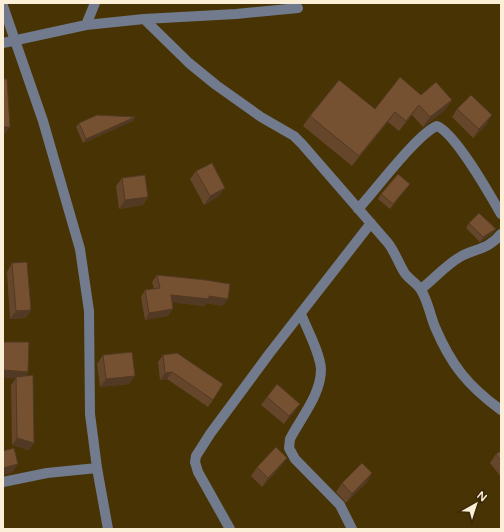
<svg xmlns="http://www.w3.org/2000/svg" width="504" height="532" font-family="'Varela Round',sans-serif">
  <rect width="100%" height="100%" fill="#483305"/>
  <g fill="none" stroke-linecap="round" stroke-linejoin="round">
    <!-- minor -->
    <path stroke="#717b8d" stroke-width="10" d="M3,6L43,121L80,249L89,311L90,414L97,468L108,529
      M144,19L189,63L216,85L261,117L294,136L302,144L388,243C395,252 398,262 404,272C408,279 417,283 421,290C428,301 430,315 435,327C451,365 468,386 501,410
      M86,25L95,3
      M3,43L86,25L144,19L236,14L298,8
      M358,209C374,192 418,133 437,126C456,134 490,195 501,214
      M421,289C434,279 446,265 460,257C476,248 488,250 501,234
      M301,314C307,329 320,353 321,369C321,395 301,417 290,439L289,448L295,459L340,505L352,529
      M3,482L47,473L97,468
      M230,529L198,472L195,462L196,456L210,434L269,354L371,223"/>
  </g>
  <!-- wall -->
  <path fill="#65462b" d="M421,95L452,100L445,110L423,127L412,115L399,131L388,122L352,166L303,126L310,116L375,109Z
    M457,109L487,124L473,138L452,117Z
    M135,117L133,121L83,143L76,127L79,123Z
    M196,171L219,196L204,205L190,179Z
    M122,178L148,197L143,205L119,209L116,186Z
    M410,184L390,209L378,199L381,194Z
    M469,223L493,233L480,242L466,228Z
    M12,263L31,310L26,318L10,319L7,272Z
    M157,275L223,306L207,303L204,306L172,302L168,316L145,320L141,297L145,290L154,289L152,282Z
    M103,355L129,384L100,387L97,364Z
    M163,355L213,400L208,407L167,379L160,380L158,362Z
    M28,372L25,376L34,443L29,450L12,445L11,385L16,378H3Z
    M267,397L294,412L284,424L261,405Z
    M501,451V477L490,463L496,454Z
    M287,458L281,466L262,487L251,476L257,467Z
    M372,473L367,482L346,503L336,492L342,483Z"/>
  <!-- shaded-wall -->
  <path fill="#523923" d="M452,100L445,110L423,127L430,117Z
    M419,105L412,115L399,131L406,121Z
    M395,112L388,122L352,166L359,156Z
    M492,115L487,124L473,138L479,129Z
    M135,117L133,121L83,143L86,139Z
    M3,127H10L5,134H3Z
    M225,188L219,196L204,205L210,196Z
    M148,197L143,205L119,209L125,200Z
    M496,229L493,233L480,242L483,237Z
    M171,295L209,296L228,299L223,306L207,303L204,306L166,302Z
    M173,309L168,316L145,320L149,313Z
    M31,310L26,318L10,319L16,311Z
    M3,370L28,372L23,379L3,378Z
    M172,372L167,379L160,380L165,373Z
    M135,376L129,384L100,387L106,379Z
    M300,404L294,412L284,424L289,416Z
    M17,438L34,443L29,450L12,445Z
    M287,458L281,466L262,487L268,478Z
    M18,464L12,473L3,475V468Z
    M372,473L367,482L346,503L352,494Z"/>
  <!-- building -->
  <path fill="#755132" stroke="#523923" d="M400,77L421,95L436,82L452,100L430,117L419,105L406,121L395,112L359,156L310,116L339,80L375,109Z
    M3,79H7L10,127H3Z
    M471,95L492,115L479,129L457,109Z
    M97,115L135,117L86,139L79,123Z
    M212,163L225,188L210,196L196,171Z
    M398,174L410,184L393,204L381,194Z
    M145,175L148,197L125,200L122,178Z
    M479,213L496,229L483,237L469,223Z
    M27,262L31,310L16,311L12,263Z
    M157,275L206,280L230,284L228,299L209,296V299L171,295L173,309L149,313L145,290L160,288Z
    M3,342H29L28,372L3,370Z
    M132,352L135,376L106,379L103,355Z
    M177,353L223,384L213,400L172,372L165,373L163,355Z
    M33,375L34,443L17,438L16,377Z
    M277,384L300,404L289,416L267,397Z
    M276,447L287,458L268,478L257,467Z
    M14,448L18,464L3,468V451Z
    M501,451V461L496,454Z
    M362,463L372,473L352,494L342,483Z"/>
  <!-- border -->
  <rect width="504" height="532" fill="none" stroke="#fcefd8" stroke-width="8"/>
  <!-- north arrow -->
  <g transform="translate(476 504) rotate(39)" stroke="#3a2a09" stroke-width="3" paint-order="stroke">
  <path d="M0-3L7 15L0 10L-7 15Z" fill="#fcefd8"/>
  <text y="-6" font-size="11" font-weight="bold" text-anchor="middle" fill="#fcefd8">N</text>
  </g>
</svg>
